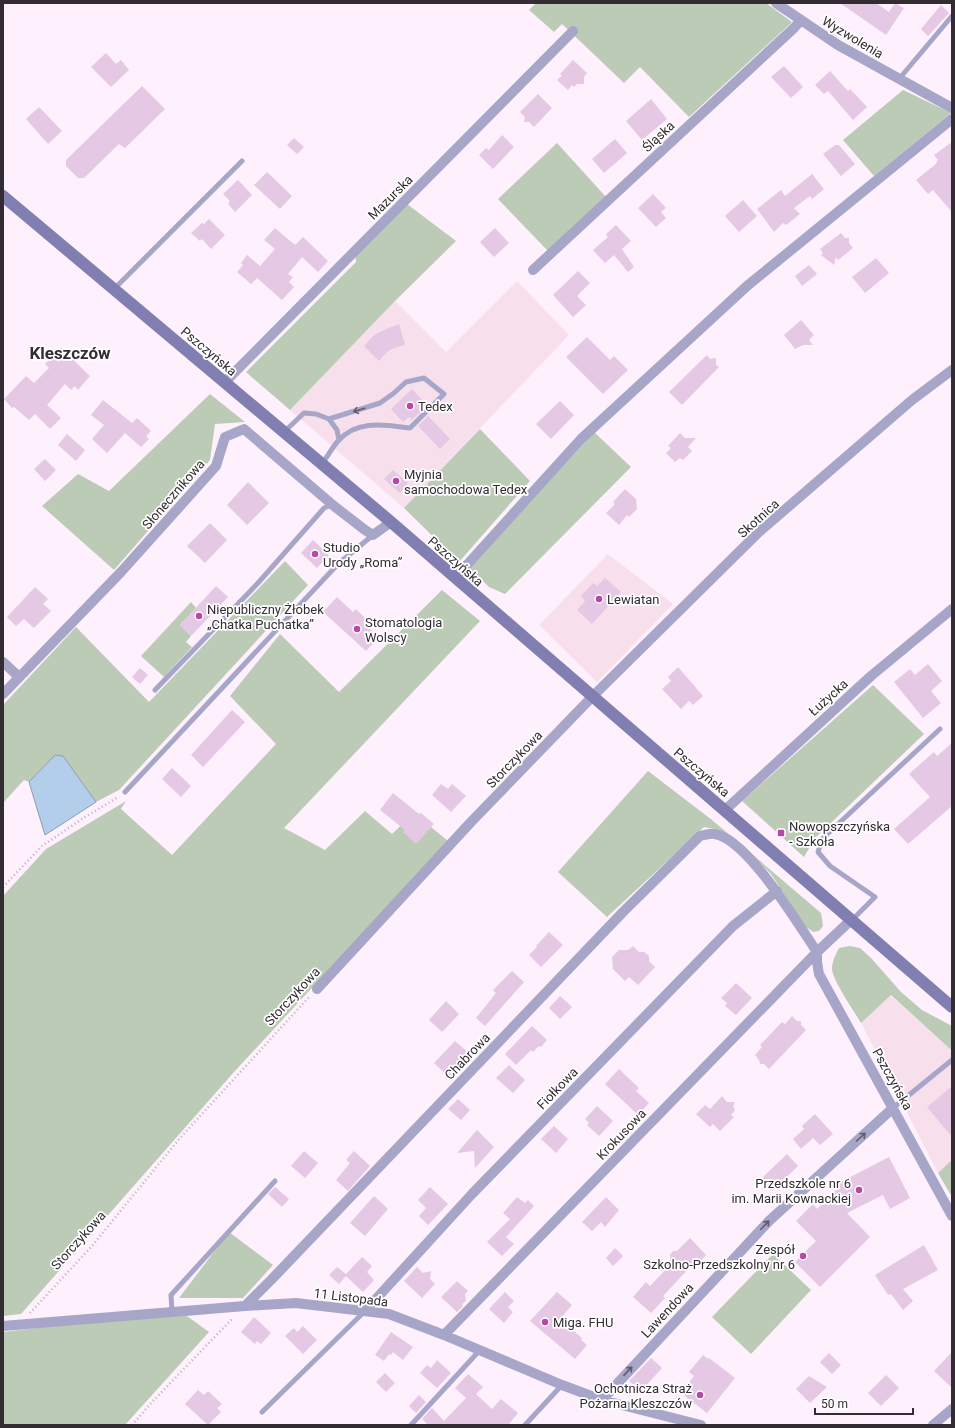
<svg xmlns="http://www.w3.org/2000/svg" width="955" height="1428" font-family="Roboto,sans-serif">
  <rect width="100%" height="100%" fill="#fef0fd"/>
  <!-- commercial -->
  <path fill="#f7e0eb" d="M517,281L569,335L404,508L290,410L395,301L446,352Z
    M608,554L673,604L597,682L539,625Z
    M890,995L949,1048L952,1050V1160L938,1173L861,1023Z"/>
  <!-- green -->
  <path fill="#bccbb5" d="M536,3H766L792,22L689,117L640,67L624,83L562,24L554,32L529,10Z
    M903,90L951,113L874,176L843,140Z
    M557,143L606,197L548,251L498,199Z
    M407,204L456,241L395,301L290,410L246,372L356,262L355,251Z
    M210,394L245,422L215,424L210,460L114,570L42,506L78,474L109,491Z
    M480,429L530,481L459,562L404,508Z
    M594,432L631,467L505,594L489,587L469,568Z
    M285,561L308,585L119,790L96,802L63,756L55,755L29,782L24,780L3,803V705L76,627L149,702Z
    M442,590L480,621L284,828L325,850L365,811L392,834L414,813L448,841L234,1072L21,1314L3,1316V896L46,849L126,801L121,809L172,855L276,744L230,696L280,634L339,692Z
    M191,602L196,608L180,625L191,636L186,642L192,647L164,677L141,656Z
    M873,685L924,734L815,838L804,857L742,801Z
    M648,771L712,820L821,913L823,926L819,931L813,932L805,926L771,874L754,857L734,839L720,830L704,827L607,917L558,872Z
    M850,946L860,948L871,958L901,992L922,1010L952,1026V1050L949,1048L891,995L861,1023C854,1011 833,981 832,969C832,961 836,954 839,948Z
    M952,1160V1197L938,1173Z
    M229,1232L273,1265L243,1298H179Z
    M773,1254L811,1290L751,1354L712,1317Z
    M180,1311L209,1332L125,1425H3V1332Z"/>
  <!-- water -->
  <path fill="#b2ceea" stroke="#8c9db3" d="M55,755L63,756L96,802L45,835L29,782Z"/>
  <!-- building -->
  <path fill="#e5c8e4" d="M840,3H876L889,12L895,3L904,8L886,35Z
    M941,5L949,13L928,36L921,29Z
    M106,53L116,64L121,60L129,70L111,87L91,67Z
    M573,60L587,73L584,77V84H577L574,87L572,85L568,90L557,80L562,76L560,74Z
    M784,66L803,87L791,98L771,77Z
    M830,71L848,91L850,89L867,107L853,120L828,91L824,94L815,85Z
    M142,86L165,109L125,148L119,144L84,178H78L66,166V160Z
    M538,94L552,108L534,127L529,122H524L525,117L520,112Z
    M651,99L667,119L642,140L626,121Z
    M39,107L62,131L48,144L26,119Z
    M502,135L514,147L493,169L479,155L486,148L489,150Z
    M294,138L304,147L297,154L287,145Z
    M615,139L627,153L604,173L592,159Z
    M952,142V212L933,190L928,194L916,180L937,163L936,162L938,160L934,155Z
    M835,145H839L855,164L841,176L823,154Z
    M267,172L292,196L280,209L254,185Z
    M812,174L824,189L812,199L810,196L794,208L800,214L786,225L783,223L774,232L757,209L781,190L785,196Z
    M238,180L252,195L235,212L228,204L230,201L223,194Z
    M653,194L666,208L661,212L666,218L656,227L638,208Z
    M743,200L757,216L739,232L725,216Z
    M209,219L225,235L211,249L202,239L200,241L191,233L202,223L204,224Z
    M616,225L631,241L622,249L634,267L628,272L614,255L605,263L593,250L608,237L606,234Z
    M275,228L295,245L303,237L328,261L318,272L302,257L288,274L293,277L289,282L294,287L282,300L257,278L251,284L237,272L243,265L241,263L247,255L260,266L275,249L264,240Z
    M495,228L509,243L494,257L480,242Z
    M841,233L845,238H849V243L853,248L838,260L836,257L834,265L821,255L823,253L820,249Z
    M876,258L889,273L865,293L852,277Z
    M809,265L817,274L802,286L795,276Z
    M578,271L590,283L577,296L586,305L573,317L553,295Z
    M801,320L814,335L809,340L813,345H803L795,349L784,335Z
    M399,324L405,345L394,348L387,352L379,361L364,346L374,335L386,329Z
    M587,337L610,360L614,356L628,370L603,394L566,357Z
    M61,348L90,376L78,390L75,386L71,390L65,384L47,405L61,418L50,429L35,414L29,420L14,407L12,408L4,399L26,376L34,383L49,368L45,364Z
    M707,355L710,359L716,358V365L719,367L682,405L669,392Z
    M412,389L424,402L419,407L422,410L412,420L409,417L403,422L391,409Z
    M103,400L132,423L137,418L151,431L146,436L149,439L141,447L125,433L107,453L92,439L104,425L91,415Z
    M560,401L574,415L551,439L536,424Z
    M428,416L450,439L440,449L418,426Z
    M680,433L685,438H696L688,447L692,451L683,460L680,458L675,462L666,453L671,448L668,446Z
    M67,434L85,450L76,461L58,445Z
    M45,459L56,470L45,481L34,469Z
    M393,470L408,483L400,493L384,479Z
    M248,482L269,503L247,525L227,505Z
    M625,489L636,499L637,509L629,517L627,515L619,525L606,513L615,504L613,502Z
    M210,523L227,540L205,563L187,546Z
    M313,540L329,555L317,568L301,553Z
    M605,578L621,592L592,624L577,610L585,601L581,596L593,583L597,586Z
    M216,586L228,597L191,636L180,625Z
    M35,587L48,599L43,604L51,611L34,628L24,619L16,626L7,617Z
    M337,597L353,612L356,609L366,619L363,622L379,637L366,651L323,612Z
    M928,664L942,681L931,691L941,703L923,718L894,682L910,669L915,675Z
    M678,667L703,696L693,705L689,701L681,709L662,689L671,681L668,677Z
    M140,668L148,675L140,684L132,677Z
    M232,710L245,722L203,767L191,755Z
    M952,743V806L908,844L894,829L930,797L909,774L934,752L937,756Z
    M172,768L191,786L181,797L162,779Z
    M441,784L448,789L452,784L466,796L451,812L432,795Z
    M393,793L419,814L421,813L434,824L416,844L403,832L405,830L380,810Z
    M549,932L563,945L541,967L529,955L537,947L536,946Z
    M633,946L639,952H644L649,956V961L655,967L638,985L629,977L625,981L613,969L612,957L619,950H628Z
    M512,971L524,982L485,1026L476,1018L496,993L493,990Z
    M736,983L752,998L736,1015L725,1006L727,1003L721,998Z
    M560,996L572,1007L560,1019L549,1008Z
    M446,1001L459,1014L442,1032L429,1020Z
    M792,1016L797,1021H801V1025L806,1030L769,1069L764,1064H760L759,1060L755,1055L762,1047L760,1045L782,1022L785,1024Z
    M532,1026L547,1040L541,1047L539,1046L533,1052L531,1050L516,1065L505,1054Z
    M455,1041L471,1055L450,1078L434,1063Z
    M509,1065L525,1080L513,1093L496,1078Z
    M619,1069L639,1088L636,1091L649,1103L638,1115L605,1084Z
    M952,1086V1137L927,1107Z
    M722,1096L727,1102H735L733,1107L735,1110L731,1115L734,1117L720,1131L713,1124L710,1127L696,1114L705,1105L710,1109Z
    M458,1099L470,1110L461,1120L448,1109Z
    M597,1106L613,1121L599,1136L587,1125L589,1123L585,1119Z
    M815,1114L833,1134L820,1145L813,1138L801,1149L793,1139L804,1129L802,1126Z
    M554,1126L568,1139L556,1153L541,1139Z
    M477,1130L494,1147L475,1168L474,1151L457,1153Z
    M304,1151L318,1163L305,1178L291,1166Z
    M354,1151L370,1166L348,1191L336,1180L350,1163L346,1160Z
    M787,1154L798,1166L772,1191L761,1179Z
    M889,1157L910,1198L890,1209L883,1195L847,1213L870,1237L820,1287L795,1262L816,1241L796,1221L813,1204L817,1209L839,1187L837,1184Z
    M275,1187L289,1199L282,1207L268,1194Z
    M430,1187L448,1204L428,1225L419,1216L426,1208L418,1200Z
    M374,1196L388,1209L365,1236L350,1223Z
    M517,1197L525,1203L528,1200L534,1206L506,1237L514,1244L502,1256L487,1242L510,1219L503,1213Z
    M606,1197L619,1210L605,1227L601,1222L592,1231L582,1222Z
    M690,1238L706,1255L695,1267L692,1265L663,1296L665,1298L651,1313L633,1297L646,1282L650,1286L670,1265V1255L673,1251H677Z
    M924,1245L938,1270L903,1289L913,1301L903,1310L891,1294L888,1295L875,1275Z
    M615,1248L623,1256L613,1266L606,1258Z
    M362,1257L372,1266L367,1272L374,1280L363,1292L346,1276L339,1284L329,1275L337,1267L346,1274Z
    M417,1267L423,1273L431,1271L430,1279L435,1284L422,1298L404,1281Z
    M457,1281L468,1291L465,1294L466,1301L462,1304L463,1306L457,1312L441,1297Z
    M505,1292L514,1301L508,1307L513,1312L504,1323L489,1309Z
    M557,1292L572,1305L560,1319L582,1338L581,1340L587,1345L575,1359L530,1321Z
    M254,1317L271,1333L261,1344L257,1341L255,1344L241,1332Z
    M303,1326L317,1340L303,1354L285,1336L294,1328L297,1332Z
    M391,1332L413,1347L403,1360L393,1352L391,1355L389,1354L384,1361L375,1355Z
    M952,1352V1388L934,1371Z
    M829,1353L841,1365L832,1374L820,1362Z
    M703,1355L708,1359L709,1358L735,1378L707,1413L681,1393L694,1376L689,1372Z
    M651,1358L662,1368L641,1391L629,1381Z
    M437,1360L451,1373L437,1388L420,1373L427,1365L431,1368Z
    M385,1373L395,1383L386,1392L376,1382Z
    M468,1374L483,1387L476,1394L492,1409L501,1399L518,1413L508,1425H428L422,1419L432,1408L444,1421L466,1398L455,1388Z
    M886,1375L899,1388L881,1406L868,1393Z
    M809,1376L827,1387L810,1403L796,1389Z
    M198,1390L204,1395L208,1391L222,1404L217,1408L221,1412L208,1425L185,1404Z
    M419,1395L426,1402L416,1413L409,1406Z"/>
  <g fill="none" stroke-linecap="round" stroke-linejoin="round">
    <!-- path -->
    <path stroke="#bbafba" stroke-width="2.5" stroke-dasharray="1 3" stroke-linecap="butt" d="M3,887L42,846L82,819L118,797
      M30,1313L92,1246L180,1138L310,996
      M132,1425L153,1401L232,1319"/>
    <!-- lane -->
    <path stroke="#a7a6c8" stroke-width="5" d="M899,79L952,16
      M114,289L242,161
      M329,419L337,430L339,440
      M284,432L304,413L316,414L329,419L380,403L394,393L406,382L424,378L444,394L410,428C385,425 357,419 338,441C332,448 327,457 322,464
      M155,690L258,583L324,508L329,506H333
      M125,792L338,564L373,535
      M852,920L875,897L830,866L818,852L822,839L940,729
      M893,1108L952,1060
      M172,1312L171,1295L275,1181
      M262,1412L365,1311
      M411,1425L480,1350
      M525,1425L562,1385"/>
    <!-- street -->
    <path stroke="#a7a6c8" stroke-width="10" d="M776,3L838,45L952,108
      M533,270L794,28L801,20
      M225,382L573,31
      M455,578L581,439L747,286L952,119
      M3,662L19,677
      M3,694L121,572L216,466L225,437L244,429L334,506L365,530L373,535L391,522
      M725,810L871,676L952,609
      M851,920L817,952V962L819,974L952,1216
      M317,989L471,822L592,697L759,532L912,400L952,370
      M245,1306L272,1279L623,912L700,836C704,835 710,833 715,834C748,840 798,924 817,952L444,1335
      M365,1311L472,1194L733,926L777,891
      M3,1326L245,1306L296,1303L389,1314L444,1335L562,1385L602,1400L701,1425
      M602,1400L769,1221L893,1108
      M933,1425L952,1409"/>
    <!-- secondary -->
    <path stroke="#817fb1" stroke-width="12" d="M3,196L391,522L952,1007"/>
  </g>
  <!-- one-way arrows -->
  <defs><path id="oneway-shaft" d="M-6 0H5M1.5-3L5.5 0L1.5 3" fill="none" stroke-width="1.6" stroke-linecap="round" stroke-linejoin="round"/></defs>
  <g stroke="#615d6f">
    <use href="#oneway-shaft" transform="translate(359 410) rotate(163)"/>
    <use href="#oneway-shaft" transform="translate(861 1137) rotate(-42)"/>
    <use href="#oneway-shaft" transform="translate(765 1225) rotate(-46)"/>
    <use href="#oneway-shaft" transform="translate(628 1371) rotate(-47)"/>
  </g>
  <!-- markers -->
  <g fill="#b649a7" stroke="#fff" stroke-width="1.5">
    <circle cx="410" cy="406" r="4"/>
    <circle cx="396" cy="481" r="4"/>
    <circle cx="315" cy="554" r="4"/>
    <circle cx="599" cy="599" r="4"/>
    <circle cx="199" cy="616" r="4"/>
    <circle cx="357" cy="629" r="4"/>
    <rect x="777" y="829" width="8" height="8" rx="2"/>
    <circle cx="859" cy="1190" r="4"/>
    <circle cx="803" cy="1256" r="4"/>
    <circle cx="545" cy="1322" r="4"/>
    <circle cx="700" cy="1395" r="4"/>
  </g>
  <g text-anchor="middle" stroke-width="3.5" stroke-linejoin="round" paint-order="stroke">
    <!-- street labels -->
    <g font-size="13" fill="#332c33" stroke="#fff">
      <text transform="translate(853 37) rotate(31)" y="5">Wyzwolenia</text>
      <text transform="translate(658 136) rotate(-43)" y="5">Śląska</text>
      <text transform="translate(390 197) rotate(-45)" y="5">Mazurska</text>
      <text transform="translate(209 351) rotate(40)" y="5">Pszczyńska</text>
      <text transform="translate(173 494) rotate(-49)" y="5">Słonecznikowa</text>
      <text transform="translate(758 518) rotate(-42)" y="5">Skotnica</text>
      <text transform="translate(456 561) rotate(41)" y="5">Pszczyńska</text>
      <text transform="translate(828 697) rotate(-42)" y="5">Łużycka</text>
      <text transform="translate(514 759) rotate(-46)" y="5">Storczykowa</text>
      <text transform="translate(702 772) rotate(40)" y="5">Pszczyńska</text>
      <text transform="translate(292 996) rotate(-47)" y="5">Storczykowa</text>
      <text transform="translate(467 1056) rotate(-46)" y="5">Chabrowa</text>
      <text transform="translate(893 1079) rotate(61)" y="5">Pszczyńska</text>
      <text transform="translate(557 1088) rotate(-46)" y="5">Fiołkowa</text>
      <text transform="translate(621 1134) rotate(-46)" y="5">Krokusowa</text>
      <text transform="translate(78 1240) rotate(-48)" y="5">Storczykowa</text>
      <text transform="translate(351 1297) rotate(7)" y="5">11 Listopada</text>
      <text transform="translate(667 1310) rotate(-47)" y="5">Lawendowa</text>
    </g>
    <!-- poi labels -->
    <g font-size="13" fill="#332c33" stroke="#fff" text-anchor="start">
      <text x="418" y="411">Tedex</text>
      <text x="404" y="479">Myjnia<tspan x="404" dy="15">samochodowa Tedex</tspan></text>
      <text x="323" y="552">Studio<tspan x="323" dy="15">Urody „Roma”</tspan></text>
      <text x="607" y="604">Lewiatan</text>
      <text x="207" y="614">Niepubliczny Żłobek<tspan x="207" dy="15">„Chatka Puchatka”</tspan></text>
      <text x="365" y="627">Stomatologia<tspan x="365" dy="15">Wolscy</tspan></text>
      <text x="789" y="831">Nowopszczyńska<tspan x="789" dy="15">- Szkoła</tspan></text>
      <text x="851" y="1188" text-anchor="end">Przedszkole nr 6<tspan x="851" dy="15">im. Marii Kownackiej</tspan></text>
      <text x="795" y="1254" text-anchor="end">Zespół<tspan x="795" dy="15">Szkolno-Przedszkolny nr 6</tspan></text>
      <text x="553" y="1327">Miga. FHU</text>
      <text x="692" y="1393" text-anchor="end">Ochotnicza Straż<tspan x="692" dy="15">Pożarna Kleszczów</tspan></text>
    </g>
    <!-- district labels -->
    <g font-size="17" font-weight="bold" fill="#332c33" stroke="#fff">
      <text x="70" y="359">Kleszczów</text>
    </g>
  </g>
  <!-- border -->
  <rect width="955" height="1428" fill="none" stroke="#332c33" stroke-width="8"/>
  <!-- scale -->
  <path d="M815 1408v6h98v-6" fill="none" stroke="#332c33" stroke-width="2"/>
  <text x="821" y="1408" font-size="12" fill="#332c33" stroke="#ffffff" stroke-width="3" paint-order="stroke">50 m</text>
</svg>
